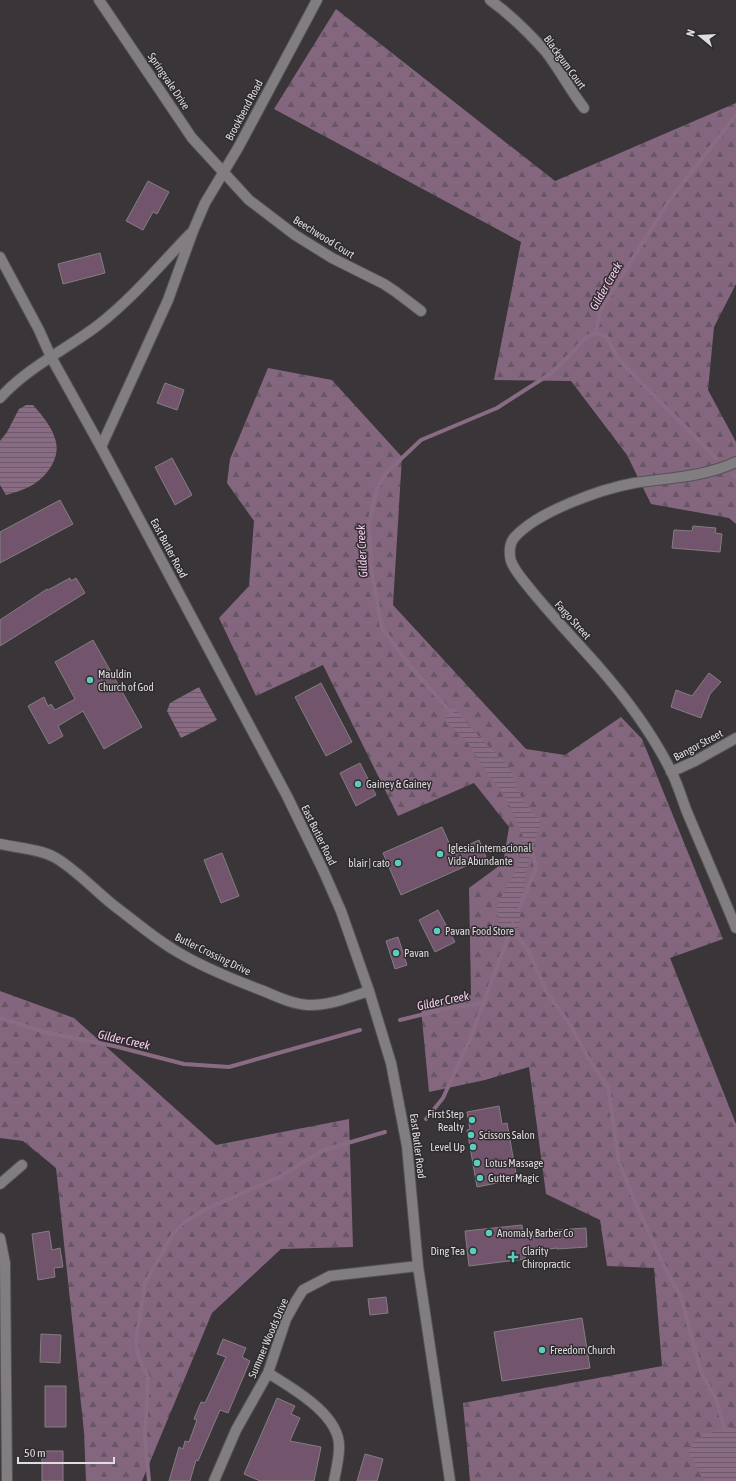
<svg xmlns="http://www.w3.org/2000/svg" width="736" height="1481" font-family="'Asap Condensed',sans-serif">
  <defs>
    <pattern id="forest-firs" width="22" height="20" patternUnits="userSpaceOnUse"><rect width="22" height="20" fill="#84667f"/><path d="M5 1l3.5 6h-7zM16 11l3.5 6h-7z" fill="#675664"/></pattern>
    <pattern id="water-rules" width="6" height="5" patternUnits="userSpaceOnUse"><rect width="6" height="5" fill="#896c84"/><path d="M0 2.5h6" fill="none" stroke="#6d5b6a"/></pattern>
  </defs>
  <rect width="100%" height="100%" fill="#393538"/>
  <!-- forest -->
  <path fill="url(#forest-firs)" d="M336,9L555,181L736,103V284L714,327L708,390L736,442V524L729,518L651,504L627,455L571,381L494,380L521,242L274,109Z
    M268,368L332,380L402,457L393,605L526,749L565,755L621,717L642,739L723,939L670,958L736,1124V1481H470L463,1403L662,1366L654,1268L607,1266L600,1220L546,1194L529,1067L485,1080L429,1092L421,1009L471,995L469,888L503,863L509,827L474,783L398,816L323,665L256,696L219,618L249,586L254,521L227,483L230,459Z
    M0,991L74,1018L216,1145L349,1119L353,1247L281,1249L212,1313L142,1481H86L84,1432L56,1168L23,1141L0,1138Z"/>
  <!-- water -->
  <path fill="url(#water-rules)" d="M26,405H33C42,415 53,428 56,442C60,460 45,479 29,487C22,490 14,493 6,495L0,485V441L7,432L19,409Z
    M199,687L217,720L181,738L167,711L170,703Z
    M454,707L473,730L509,767L522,799L541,822L527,867L518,929L499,925L497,905L518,865L523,837L514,814L503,793L486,771L468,743L444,718Z
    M736,1426V1481H705L689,1452L694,1442L702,1435Z"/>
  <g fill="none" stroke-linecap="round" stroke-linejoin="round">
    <!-- stream -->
    <path stroke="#896c84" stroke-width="4" d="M596,333L600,311L669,201L736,115
      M596,333L606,336L619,360L716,458
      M733,474L736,477
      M453,715L411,667L382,628L372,574L369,524L377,488L385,474L421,440L497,408L550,374L570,355L586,337L596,333
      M520,907L536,868L531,845
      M512,928L529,952L546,991L571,1026L587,1056L608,1087L619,1162L636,1204L665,1268L681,1297L701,1372L716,1399L725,1430
      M0,1018L48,1033L114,1046L184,1064L229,1067L360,1030
      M400,1020L445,1009L482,1003
      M426,1119L443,1098L470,1039L513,924
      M149,1481L145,1437L148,1377L139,1358L136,1342L145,1283L173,1234L183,1223L206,1209L279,1177L324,1150L385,1132"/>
  </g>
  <!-- building -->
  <path fill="#72556d" stroke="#827e81" d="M148,181L169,192L157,214L153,212L143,230L126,221Z
    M100,253L105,273L63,284L58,264Z
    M165,383L184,390L177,410L157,403Z
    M172,458L192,495L175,505L155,467Z
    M60,500L73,524L0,563V532Z
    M693,526L716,528L715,533L722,534L720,552L672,548L674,530L692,531Z
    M70,578L71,581L76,578L85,593L0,646V620L47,589L48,590Z
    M93,640L142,727L104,749L83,711L58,726L63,736L49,744L28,706L44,697L48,706L51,704L55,710L75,699L55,662Z
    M709,673L721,682L710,694L701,718L671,707L676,690L692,696Z
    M321,683L352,742L326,756L295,697Z
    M360,763L376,795L356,806L340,773Z
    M442,827L453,852L479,840L486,857L401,895L383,853Z
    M222,853L239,896L221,903L204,860Z
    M438,910L455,942L435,952L419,920Z
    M398,937L407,965L395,969L386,941Z
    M499,1106L502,1124L507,1123L517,1179L477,1187L467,1130L470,1129L467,1112Z
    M522,1225L523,1237L556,1233V1230L586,1228L587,1247L557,1249V1248L525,1252V1259L469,1266L465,1231Z
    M49,1231L52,1250L60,1248L63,1267L54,1268L55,1277L38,1280L32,1234Z
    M386,1297L388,1313L370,1315L368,1299Z
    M582,1318L590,1368L502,1381L494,1332Z
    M41,1334L61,1335L60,1363L40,1362Z
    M223,1339L246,1348L242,1357L250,1361L228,1413L220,1410L198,1461L196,1460L190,1481H169L179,1447L183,1449L185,1441L189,1442L197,1420L194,1419L201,1402L205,1403L226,1357L217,1354Z
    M45,1386H66V1427H45Z
    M277,1398L295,1406L291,1414L300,1418L290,1441L321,1447L314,1481H260L244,1474Z
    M42,1451H63V1481H42Z
    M365,1454L383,1459L377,1481H357Z"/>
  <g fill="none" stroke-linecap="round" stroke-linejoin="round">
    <defs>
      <path id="minor" d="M99,0L192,138L249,200L295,235L332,258L384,284L396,292L421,311
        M490,0C511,15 529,33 546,52C560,70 570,90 584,108
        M0,398C27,368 65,350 97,326C132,299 160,265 190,234
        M101,447L168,300L193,231L205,203L238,148L317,0
        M736,462C705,477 667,478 634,483C601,489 536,512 514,538C509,544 509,554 511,561C515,572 524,581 531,590C552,616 576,641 598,666C626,698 653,734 672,773C678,785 682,799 687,812C703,850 720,889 736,928
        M671,772L695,761L736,738
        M0,844C18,848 40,849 56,858C79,872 96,892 117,908C136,922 155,939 176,951C202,967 232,979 261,990C276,996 291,1004 308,1005C329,1006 350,997 369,991
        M0,1184L22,1165
        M0,1238L5,1263L7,1481
        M268,1373C292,1388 341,1415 339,1448C339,1459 336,1470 334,1481
        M214,1481L236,1430L268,1373L286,1319L296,1301L303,1290L330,1276L418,1266"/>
      <path id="secondary" d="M0,257L39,330L51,357L101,447L287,796L323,870L341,911L369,991L391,1063L407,1146L418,1266L450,1481"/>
    </defs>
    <!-- minor casing -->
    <use href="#minor" stroke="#555355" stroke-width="12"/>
    <!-- secondary casing -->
    <use href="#secondary" stroke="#555355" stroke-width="12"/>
    <!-- minor -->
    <use href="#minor" stroke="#817d80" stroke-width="10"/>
    <!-- secondary -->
    <use href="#secondary" stroke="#817d80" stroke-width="10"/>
  </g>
  <!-- markers -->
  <g fill="#5acebd" stroke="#2f2b2e" stroke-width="1.5">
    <circle cx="90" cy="680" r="4"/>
    <circle cx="358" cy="784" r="4"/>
    <circle cx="440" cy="854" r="4"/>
    <circle cx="398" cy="863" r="4"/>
    <circle cx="437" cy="931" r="4"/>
    <circle cx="396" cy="953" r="4"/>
    <circle cx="472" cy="1120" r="4"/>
    <circle cx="471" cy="1135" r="4"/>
    <circle cx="473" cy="1147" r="4"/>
    <circle cx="477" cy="1163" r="4"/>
    <circle cx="480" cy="1178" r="4"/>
    <circle cx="489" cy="1233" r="4"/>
    <circle cx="473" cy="1251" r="4"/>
    <path d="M511 1251h4v4h4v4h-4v4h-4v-4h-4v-4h4z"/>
    <circle cx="542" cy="1350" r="4"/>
  </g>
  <g text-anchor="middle" stroke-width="3" stroke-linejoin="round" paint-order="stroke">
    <!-- street labels -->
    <g font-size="11" fill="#dfdddf" stroke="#2f2b2e">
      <text transform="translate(565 62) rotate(54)" y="4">Blackgum Court</text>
      <text transform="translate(169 81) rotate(56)" y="4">Springvale Drive</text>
      <text transform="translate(244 110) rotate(-62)" y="4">Brookbend Road</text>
      <text transform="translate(324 237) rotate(32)" y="4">Beechwood Court</text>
      <text transform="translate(169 548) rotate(62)" y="4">East Butler Road</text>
      <text transform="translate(573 620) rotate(48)" y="4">Fargo Street</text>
      <text transform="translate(698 745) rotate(-28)" y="4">Bangor Street</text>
      <text transform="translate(319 835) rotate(64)" y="4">East Butler Road</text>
      <text transform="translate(213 954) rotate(26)" y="4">Butler Crossing Drive</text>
      <text transform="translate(418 1146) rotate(83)" y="4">East Butler Road</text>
      <text transform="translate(268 1338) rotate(-67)" y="4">Summer Woods Drive</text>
    </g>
    <!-- poi labels -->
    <g font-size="11" fill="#dfdddf" stroke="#2f2b2e" text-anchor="start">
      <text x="98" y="678">Mauldin<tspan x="98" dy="13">Church of God</tspan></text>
      <text x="366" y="788">Gainey &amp; Gainey</text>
      <text x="448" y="852">Iglesia Internacional<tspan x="448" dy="13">Vida Abundante</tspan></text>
      <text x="390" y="867" text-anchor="end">blair | cato</text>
      <text x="445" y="935">Pavan Food Store</text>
      <text x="404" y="957">Pavan</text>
      <text x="464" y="1118" text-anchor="end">First Step<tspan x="464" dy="13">Realty</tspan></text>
      <text x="479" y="1139">Scissors Salon</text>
      <text x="465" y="1151" text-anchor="end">Level Up</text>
      <text x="485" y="1167">Lotus Massage</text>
      <text x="488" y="1182">Gutter Magic</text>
      <text x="497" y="1237">Anomaly Barber Co</text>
      <text x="465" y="1255" text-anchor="end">Ding Tea</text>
      <text x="522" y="1255">Clarity<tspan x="522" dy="13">Chiropractic</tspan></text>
      <text x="550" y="1354">Freedom Church</text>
    </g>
    <!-- water labels -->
    <g font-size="12" font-style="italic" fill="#f9cff2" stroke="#2f2b2e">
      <text transform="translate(606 286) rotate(-60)" y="4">Gilder Creek</text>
      <text transform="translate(362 551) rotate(-93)" y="4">Gilder Creek</text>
      <text transform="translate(443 1001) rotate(-12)" y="4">Gilder Creek</text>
      <text transform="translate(124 1040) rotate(13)" y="4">Gilder Creek</text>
    </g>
  </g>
  <!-- north arrow -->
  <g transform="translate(700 36) rotate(288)" stroke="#2f2b2e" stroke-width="3" paint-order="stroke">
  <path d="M0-3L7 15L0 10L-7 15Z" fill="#dfdddf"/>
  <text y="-6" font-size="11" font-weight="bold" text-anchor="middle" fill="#dfdddf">N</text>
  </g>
  <!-- scale -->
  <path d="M18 1457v6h96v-6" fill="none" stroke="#dfdddf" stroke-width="2"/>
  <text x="24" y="1457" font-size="12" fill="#dfdddf" stroke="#2f2b2e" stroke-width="3" paint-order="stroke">50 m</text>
</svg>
